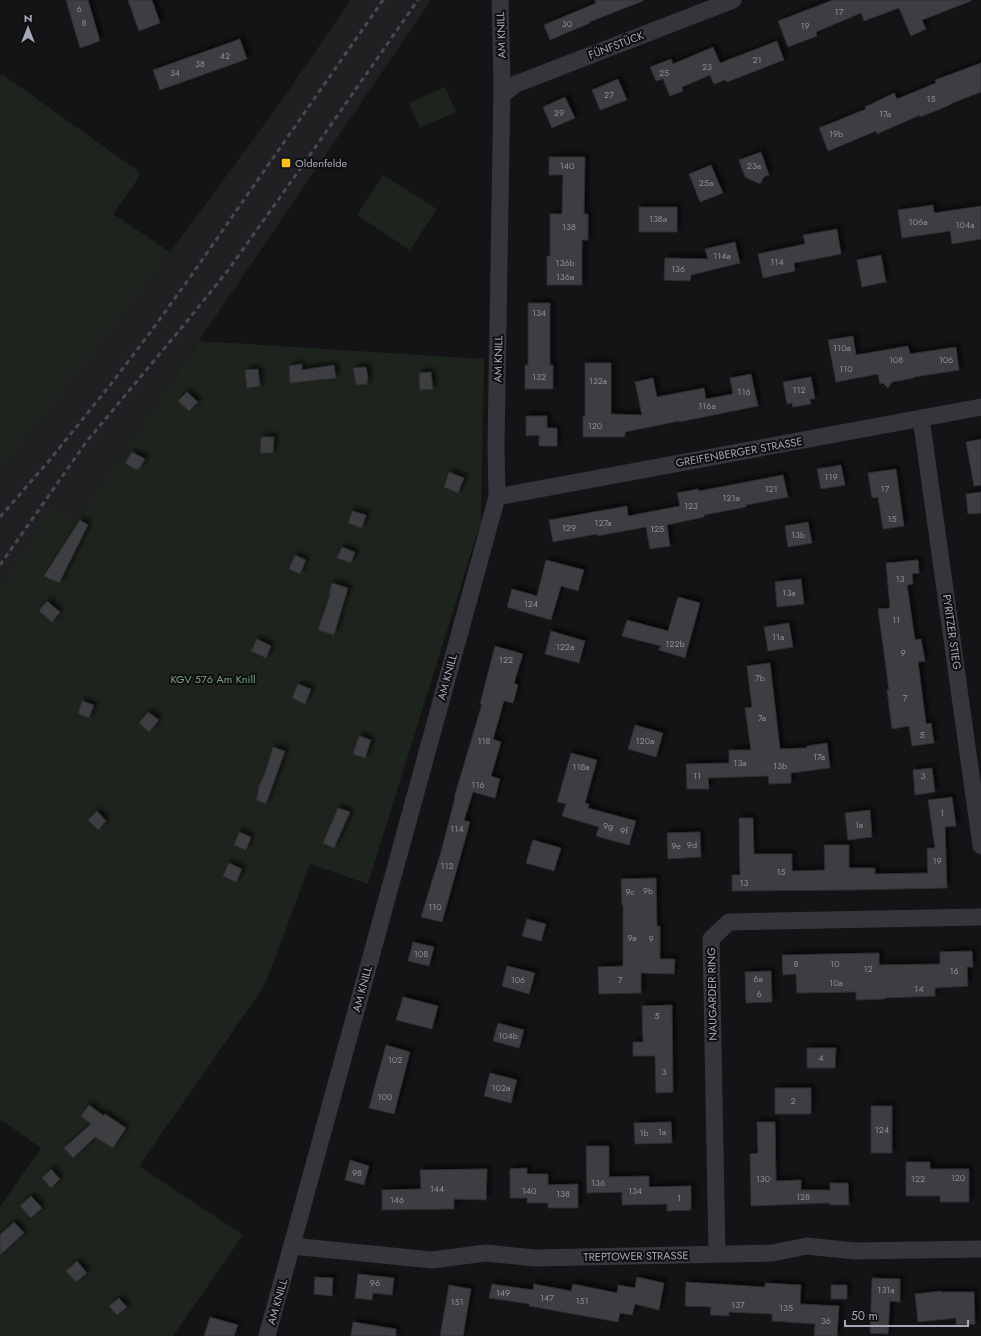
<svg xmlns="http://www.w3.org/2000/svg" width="981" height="1336" font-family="Jost,sans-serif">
  <defs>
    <filter id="shadow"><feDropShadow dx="3.5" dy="-3.5" stdDeviation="2" flood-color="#0009"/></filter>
  </defs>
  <rect width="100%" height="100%" fill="#141416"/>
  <!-- built -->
  <path fill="#202023" d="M351,0H431L76,521L51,509L0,588V470L10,459L95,345L170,252L275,110Z"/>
  <!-- green -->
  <path fill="#1c241d" d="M2,74L138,171L139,177L113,214L170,252L95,346L10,459L0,470V77Z
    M445,87L456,112L420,128L409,103Z
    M383,175L437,209L410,250L357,215Z
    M199,341L484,359L481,521L368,884L310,864L265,985L139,1166L243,1235L173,1336H0V1207L41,1148L0,1119V588L51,508L76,521Z"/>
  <!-- building -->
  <path fill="#3e3e43" stroke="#2e2e32" filter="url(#shadow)" d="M66,0H88L100,41L80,48Z
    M128,0H152L160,23L139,31Z
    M595,0H643V1L589,22L590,23L550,40L544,25L596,3Z
    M833,0H971V1L922,20L926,29L911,36L899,8L864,21L861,13L816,32L817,36L788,47L778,21Z
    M240,39L247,59L160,90L153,70Z
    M777,41L784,60L727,82L725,80L714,84L710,75L682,87L683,91L670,96L663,79L656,81L650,67L671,59L673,64L713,47L720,63Z
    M981,63V92L950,104V105L920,117V115L877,134L876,131L828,151L819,128L866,109L865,107L894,93L897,99L936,83L935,80Z
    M618,79L627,100L600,110L592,90Z
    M565,97L575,118L552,128L543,107Z
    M761,152L769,175L764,177L760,184L745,177L739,160Z
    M549,157H585L584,214H588V240H582V285H547V256H550V214H562L563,175H549Z
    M711,165L723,193L700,202L689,174Z
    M933,205L934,213L981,206V239L952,244L950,231L902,238L898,210Z
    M639,207H677V232H639Z
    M837,229L841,254L794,263L795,271L763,278L758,254L805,244L803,235Z
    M735,242L740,263L691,275L690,281L664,280L665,258L708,259L705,249Z
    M881,255L886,282L862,287L857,260Z
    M528,303H550V365H553V389H525V365H528Z
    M853,336L856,355L908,346L910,354L956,347L959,370L914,377V378L892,382L888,388L883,383L880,384L878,374L836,382L828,340Z
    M585,363H611V414L642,415L635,382L653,378L657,397L704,388L706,399L733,394L730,378L751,374L758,406L679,422V421L625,432V437H583V416H585Z
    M302,364V370L334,365L336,378L290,383L289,366Z
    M366,367L368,378L367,384L356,385L353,368Z
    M258,369L260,386L247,388L245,370Z
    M431,372L433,389L420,390L419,373Z
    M811,377L815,399H810L811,404L793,407L792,403L787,404L783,382Z
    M187,392L198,402L189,411L178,401Z
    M526,416H547V428H557V446H539V435L526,436Z
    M261,437H274L273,453H260Z
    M981,439V485L974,486L966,442Z
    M132,452L145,459L139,469H134L125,463Z
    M841,465L845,485L821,489L817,469Z
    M896,469L904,526L883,529L878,497L872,498L868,473Z
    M449,472L464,478L458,493L444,487Z
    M783,475L788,497L746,505V507L704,515V517L667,525L670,546L650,549L646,527L597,536V534L553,542L549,520L627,506L628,516L680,506L677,493L698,489L699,491Z
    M981,492V513L968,514L966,494Z
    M352,511L366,515L362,528L348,523Z
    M80,520L88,525L59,583L44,576Z
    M808,522L812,543L788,547L785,526Z
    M342,547L355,552L351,563L337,558Z
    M295,555L306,560L300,574L289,569Z
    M546,560L584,570L578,591L561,586L551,620L507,607L512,589L537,596Z
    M918,560L919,573L912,574L913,584L907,585L915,640L921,639L925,661L918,662L926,724L931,723L934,743L912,746L909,726L892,729L887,690H889L878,609L890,608L886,563Z
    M801,579L804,604L777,607L775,582Z
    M332,583L348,588L334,635L318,630L330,595H329Z
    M678,597L700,603L685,658L659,650L661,646L622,636L627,620L668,631Z
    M47,601L60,612L52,622L39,611Z
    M789,623L793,647L768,651L764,627Z
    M551,631L585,641L579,663L545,654Z
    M257,639L271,646L266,658L251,651Z
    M495,646L523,654L514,683L518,685L513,703L504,701L493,739L501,742L491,776L500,779L495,798L473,792L464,820L470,822L442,922L421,917L441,852L455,798H454L482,704H480Z
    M770,663L780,749L807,748V746L827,743L830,768L791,773V783L769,784L768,776L708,778L709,789H687L686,764L729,763V750H751L745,708L752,707L747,666Z
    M298,684L311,689L305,704L292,698Z
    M82,701L94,705L89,718L78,713Z
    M148,712L159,720L149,732L139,723Z
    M635,725L663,733L656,757L628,749Z
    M359,736L371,740L365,758L353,754Z
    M273,747L285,751L266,804L256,800L259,789L258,788L264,776Z
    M571,753L597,760L585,803L589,804L588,808L636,821L629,845L596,836L599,827L562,816L566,804L557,802Z
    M932,768L935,792L915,795L913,770Z
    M952,797L956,826L945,827L947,888L850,890L732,891V875H740L739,818H753L754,854H792V871L825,870L824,845H849V868H875V874L928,873L927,848H935L928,800Z
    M338,808L350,812L334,848L323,843Z
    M870,810L872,837L848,840L845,813Z
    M97,811L106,821L98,830L88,820Z
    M239,832L251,837L246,850L234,845Z
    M700,832L701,857L668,859L667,833Z
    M533,840L561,848L554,871L526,863Z
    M229,863L242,869L236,882L223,876Z
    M656,878L657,926H660V959H675L674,974L641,973V993L599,994L598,967L623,966V905H622L621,879Z
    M527,919L546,924L541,941L522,936Z
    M413,942L434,947L429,966L408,961Z
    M972,951L973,967H967L968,986L935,988V996L885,998V999L856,1000V992L797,993L796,974L783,975L782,955L879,953V965L940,964V952Z
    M507,966L535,973L529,994L502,986Z
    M771,971L772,1002L746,1003L745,972Z
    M403,997L438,1006L432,1029L396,1020Z
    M672,1005L673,1092L656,1093L655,1056H633V1042H643L642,1006Z
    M498,1023L524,1030L519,1048L493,1041Z
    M386,1045L410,1052L394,1114L369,1108Z
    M807,1048H836L835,1068H807Z
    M490,1073L517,1080L511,1103L484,1096Z
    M775,1088H811V1114H775Z
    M89,1105L104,1116L105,1114L126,1128L113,1148L95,1137L73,1158L64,1148L91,1124L81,1116Z
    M871,1106H892V1153H871Z
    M671,1122L672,1143L635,1144L634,1123Z
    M757,1122H775L776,1181L801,1180V1190H830V1183H848L849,1205H830V1203L751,1206L750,1154L758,1153Z
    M586,1146H609V1177L649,1176V1187L691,1186V1210L667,1211V1204L622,1205V1192L587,1193Z
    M350,1160L369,1166L364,1185L345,1180Z
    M906,1162H930V1169H969V1202H940V1196H906Z
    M527,1168V1174H548V1185L578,1184V1208H548V1203H527V1198H510V1169Z
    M51,1169L60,1179L51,1188L42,1178Z
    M487,1169L486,1200L454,1199V1209L382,1210V1190L421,1189L420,1170Z
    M31,1196L42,1208L31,1218L20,1206Z
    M14,1222L24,1233L0,1255V1235Z
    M77,1261L87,1273L76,1282L66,1271Z
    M358,1274L394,1278L392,1295L373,1293L372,1300L355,1298Z
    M315,1277L333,1278L332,1296L314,1294Z
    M637,1277L664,1283L659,1310L635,1304L632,1315L620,1313L618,1322L529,1306L530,1304L489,1298L492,1284L533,1290L534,1284L571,1291L573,1284L617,1293L618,1285L635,1288Z
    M872,1278L900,1279V1302L890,1301L888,1334L870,1333Z
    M686,1282L765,1287V1283L801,1285L800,1304L839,1306L837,1336H814L815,1324L772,1321V1314L729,1312V1316L710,1315L711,1307L685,1306Z
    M449,1285L471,1289L463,1336H440Z
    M831,1285H847V1299H831Z
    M941,1291L942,1292H974L975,1324L956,1325V1318L918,1322L915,1294Z
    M119,1298L127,1307L117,1315L109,1306Z
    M210,1317L238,1325L234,1336H204Z
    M353,1322L396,1329V1336H351Z"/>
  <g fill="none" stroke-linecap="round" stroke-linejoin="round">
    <!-- street -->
    <path stroke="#35353b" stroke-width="17" d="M502,95L516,84L733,0
      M921,418L981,846
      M497,497L981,407
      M292,1246L432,1260L486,1253L535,1258L772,1253L807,1246L855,1251L981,1249
      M717,1254L711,939L729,922L981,917
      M267,1336L497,497L496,446L502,84L500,0"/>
    <!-- rail -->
    <path stroke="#474950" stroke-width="3" stroke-dasharray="5 4" stroke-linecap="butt" d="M0,517L48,462L111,384L152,330L193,273L383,0
      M0,565L87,441L188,320L229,269L305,162L418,0"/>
  </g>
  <!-- markers -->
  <rect fill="#ffbf23" stroke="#0f0f11" stroke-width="1.5" x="281" y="158" width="10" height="10" rx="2"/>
  <g text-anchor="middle" stroke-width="4" stroke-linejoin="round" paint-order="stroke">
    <!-- number labels -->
    <g font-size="9" fill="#8b8e9a">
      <text x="79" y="12">6</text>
      <text x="839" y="15">17</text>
      <text x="84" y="26">8</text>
      <text x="567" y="27">30</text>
      <text x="805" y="29">19</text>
      <text x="225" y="59">42</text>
      <text x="757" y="63">21</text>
      <text x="200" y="67">38</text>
      <text x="707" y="70">23</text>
      <text x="175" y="76">34</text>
      <text x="664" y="76">25</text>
      <text x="609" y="98">27</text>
      <text x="931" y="102">15</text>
      <text x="559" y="116">29</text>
      <text x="885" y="117">17a</text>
      <text x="836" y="137">19b</text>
      <text x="567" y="169">140</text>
      <text x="754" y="169">23a</text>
      <text x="706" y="186">25a</text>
      <text x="658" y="222">138a</text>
      <text x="918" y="225">106a</text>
      <text x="965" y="228">104a</text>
      <text x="569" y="230">138</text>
      <text x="722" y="259">114a</text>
      <text x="777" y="265">114</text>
      <text x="565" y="266">136b</text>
      <text x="678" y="272">136</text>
      <text x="565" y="280">136a</text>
      <text x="539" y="316">134</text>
      <text x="842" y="351">110a</text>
      <text x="896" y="363">108</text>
      <text x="946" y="363">106</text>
      <text x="846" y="372">110</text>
      <text x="539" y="380">132</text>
      <text x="598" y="384">132a</text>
      <text x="799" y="393">112</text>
      <text x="744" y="395">116</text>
      <text x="707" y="409">116a</text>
      <text x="595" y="429">120</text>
      <text x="831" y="480">119</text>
      <text x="771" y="492">121</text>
      <text x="885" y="492">17</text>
      <text x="731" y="501">121a</text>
      <text x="691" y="509">123</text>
      <text x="892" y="522">15</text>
      <text x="603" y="526">127a</text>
      <text x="569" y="531">129</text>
      <text x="657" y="532">125</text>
      <text x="798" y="538">13b</text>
      <text x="900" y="582">13</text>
      <text x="789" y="596">13a</text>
      <text x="531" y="607">124</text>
      <text x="896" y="623">11</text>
      <text x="778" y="640">11a</text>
      <text x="675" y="647">122b</text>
      <text x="565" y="650">122a</text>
      <text x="903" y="656">9</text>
      <text x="506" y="663">122</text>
      <text x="760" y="681">7b</text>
      <text x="905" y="701">7</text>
      <text x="762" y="721">7a</text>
      <text x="922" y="738">5</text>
      <text x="484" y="744">118</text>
      <text x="645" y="744">120a</text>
      <text x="819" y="760">17a</text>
      <text x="740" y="766">13a</text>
      <text x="780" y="769">13b</text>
      <text x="581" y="770">118a</text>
      <text x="697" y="779">11</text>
      <text x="923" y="779">3</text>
      <text x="478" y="788">116</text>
      <text x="942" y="816">1</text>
      <text x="859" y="828">1a</text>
      <text x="608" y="829">9g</text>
      <text x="457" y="832">114</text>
      <text x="624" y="834">9f</text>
      <text x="692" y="848">9d</text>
      <text x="676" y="849">9e</text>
      <text x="937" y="864">19</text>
      <text x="447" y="869">112</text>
      <text x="781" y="875">15</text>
      <text x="744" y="886">13</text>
      <text x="648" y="894">9b</text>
      <text x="630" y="895">9c</text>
      <text x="435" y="910">110</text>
      <text x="632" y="941">9a</text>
      <text x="651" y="942">9</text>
      <text x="421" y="957">108</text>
      <text x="796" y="967">8</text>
      <text x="835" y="967">10</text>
      <text x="868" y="972">12</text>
      <text x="954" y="974">16</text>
      <text x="758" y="982">6a</text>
      <text x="518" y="983">106</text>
      <text x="620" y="983">7</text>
      <text x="836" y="986">10a</text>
      <text x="919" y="992">14</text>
      <text x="759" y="997">6</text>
      <text x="657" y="1019">5</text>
      <text x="508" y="1039">104b</text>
      <text x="821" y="1061">4</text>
      <text x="395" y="1063">102</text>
      <text x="664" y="1075">3</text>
      <text x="501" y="1091">102a</text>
      <text x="385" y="1100">100</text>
      <text x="793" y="1104">2</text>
      <text x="882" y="1133">124</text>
      <text x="662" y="1135">1a</text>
      <text x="644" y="1136">1b</text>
      <text x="357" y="1176">98</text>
      <text x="958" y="1181">120</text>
      <text x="763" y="1182">130</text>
      <text x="918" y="1182">122</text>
      <text x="598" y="1186">136</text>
      <text x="437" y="1192">144</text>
      <text x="529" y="1194">140</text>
      <text x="635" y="1194">134</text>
      <text x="563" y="1197">138</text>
      <text x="803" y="1200">128</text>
      <text x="679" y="1201">1</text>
      <text x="397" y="1203">146</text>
      <text x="375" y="1286">96</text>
      <text x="886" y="1293">131a</text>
      <text x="503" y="1296">149</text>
      <text x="547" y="1301">147</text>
      <text x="582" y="1304">151</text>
      <text x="457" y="1305">151</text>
      <text x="738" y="1308">137</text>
      <text x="786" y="1311">135</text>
      <text x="826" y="1324">36</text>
    </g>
    <!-- street labels -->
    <g font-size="11" fill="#a5a9b7" stroke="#0f0f11">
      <text transform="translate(501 35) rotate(-92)" y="4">AM KNILL</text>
      <text transform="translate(616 45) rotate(-21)" y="4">FÜNFSTÜCK</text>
      <text transform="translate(498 359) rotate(-89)" y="4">AM KNILL</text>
      <text transform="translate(739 452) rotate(-10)" y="4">GREIFENBERGER STRASSE</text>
      <text transform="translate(952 632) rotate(82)" y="4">PYRITZER STIEG</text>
      <text transform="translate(447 677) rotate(-75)" y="4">AM KNILL</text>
      <text transform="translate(362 989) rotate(-75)" y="4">AM KNILL</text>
      <text transform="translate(712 994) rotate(-91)" y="4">NAUGARDER RING</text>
      <text transform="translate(636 1256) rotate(-1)" y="4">TREPTOWER STRASSE</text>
      <text transform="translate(277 1302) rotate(-74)" y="4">AM KNILL</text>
    </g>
    <!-- poi labels -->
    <g font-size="11" fill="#a5a9b7" stroke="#0f0f11" text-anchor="start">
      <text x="295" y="167">Oldenfelde</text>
    </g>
    <!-- park labels -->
    <g font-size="11" fill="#7aa47e" stroke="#0f0f11">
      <text x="213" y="683">KGV 576 Am Knill</text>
    </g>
  </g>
  <!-- north arrow -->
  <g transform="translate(28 28)" stroke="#0f0f11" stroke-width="3" paint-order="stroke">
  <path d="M0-3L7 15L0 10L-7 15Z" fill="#a5a9b7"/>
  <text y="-6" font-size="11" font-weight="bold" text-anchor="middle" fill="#a5a9b7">N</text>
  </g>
  <!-- scale -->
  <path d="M845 1320v6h123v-6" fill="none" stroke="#a5a9b7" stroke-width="2"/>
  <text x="851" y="1320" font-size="12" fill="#a5a9b7" stroke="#0f0f11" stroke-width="3" paint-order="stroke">50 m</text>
</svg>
